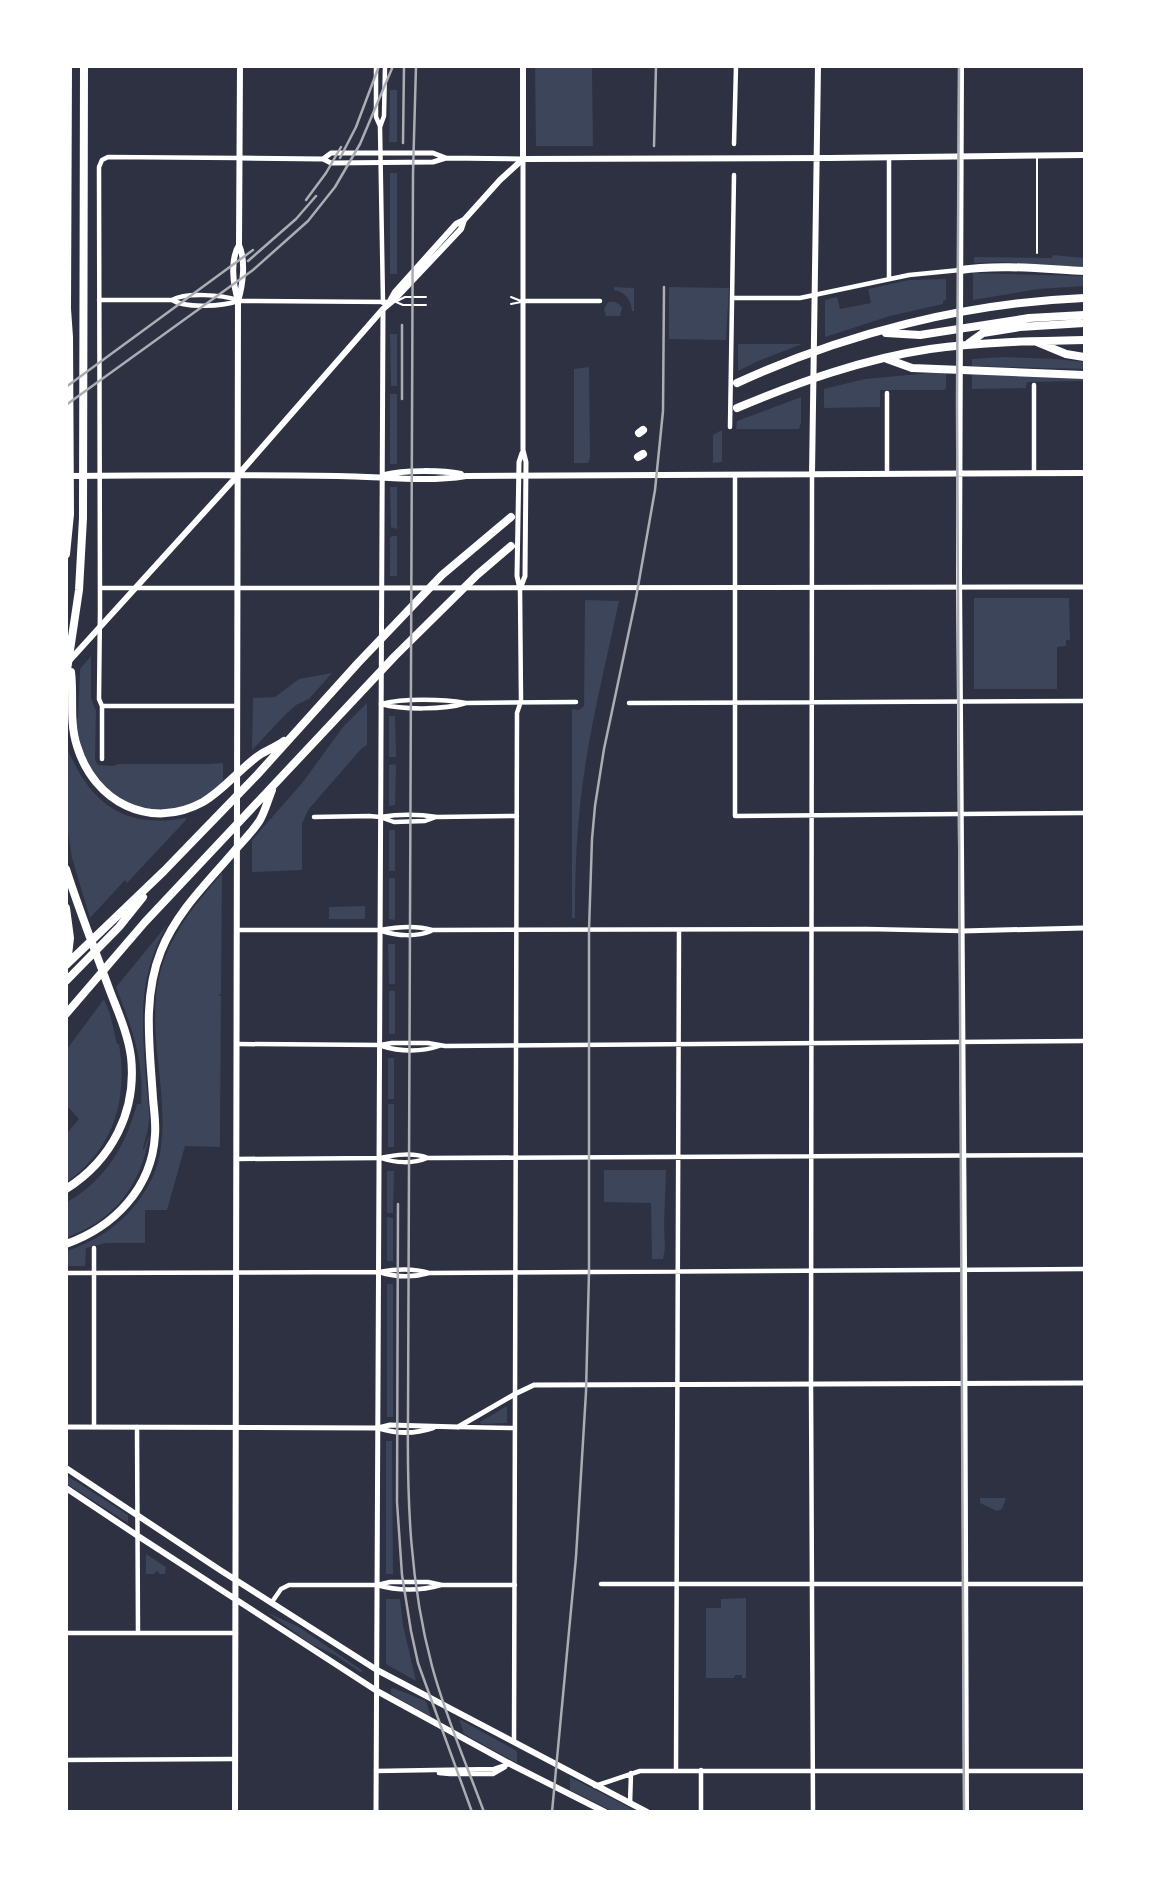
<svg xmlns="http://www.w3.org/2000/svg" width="1151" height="1878" font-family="'IBM Plex Sans',sans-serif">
  <rect width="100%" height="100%" fill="#2d3142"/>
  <!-- green -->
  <path fill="#3c4559" d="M535,67H592L593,146H536Z
    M390,90H397V142H389Z
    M390,173H397V274H390Z
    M1053,255L1084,258V267L1002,262L974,263V257L1052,258Z
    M973,273L1084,276V286L1038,289L973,300Z
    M946,279V300L943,301V304L890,316L825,337V300L837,297L840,309L871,303L868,289L909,280Z
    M614,287L634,288V311H632C631,300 625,292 614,290Z
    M669,287L729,288L726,340L669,339Z
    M608,302C615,301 618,302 622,308L620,316H606L604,309Z
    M390,334H397V386H391Z
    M738,344H802L758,361L738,371Z
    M1004,357L1056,359L1084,362V369L972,366V359Z
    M589,367L590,458L588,463H574V369Z
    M933,371L946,372V389L942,390H880V407L824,408V389L865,379L930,373Z
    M972,374L1084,378V381L1027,382L1026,388L972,389Z
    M390,394H397V464H390Z
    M801,397V423L799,429H736L737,421Z
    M720,431H722V462L713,463V435Z
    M390,487H397V529L391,527Z
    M392,536H397V576H390V538Z
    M974,598H1069L1070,640H1066V646L1057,647V689H974Z
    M585,600L619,601C605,668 587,737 580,806C576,843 575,880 575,918H572V709L579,710L584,706Z
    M91,656V698L96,711L95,760L98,765L113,766L119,764H209L223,763V782C210,793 198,802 182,807C139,821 92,788 80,747C77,739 77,729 75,721L78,718L80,669Z
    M332,673L309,699L296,705L284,716L252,750L253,698L275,697L299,679Z
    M367,703V745L361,749L308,810L302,824V870L252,872V840L303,782L343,727Z
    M389,716H395L396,757H389Z
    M67,748C91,804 123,829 186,818V820L127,883L125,880L90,918L72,858L67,825Z
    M396,764L395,805L389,806V765Z
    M389,830H395V871H389Z
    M222,873L221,994L218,995L221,996L220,1147L185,1146L167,1210H145V1243H106L86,1248L85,1266H67V1251C94,1242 118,1227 136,1204C149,1187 159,1168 161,1146C168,1092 148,1037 158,982C167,937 194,906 222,873Z
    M389,878H395V920L389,919Z
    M365,906V919H329V907Z
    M167,925C137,979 142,1021 146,1079C147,1093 151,1115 148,1128C147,1135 144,1142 143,1149H144L149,1136C142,1184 113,1222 67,1237V1202C105,1181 126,1145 137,1104H141C144,1058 132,1029 116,987Z
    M388,944H395V984H389Z
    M389,991H395V1034H389Z
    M104,999L110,1014L117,1044H119C128,1100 114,1148 67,1182V1133L79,1119L67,1106V1049Z
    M388,1058H394V1099H388Z
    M388,1104H394V1147H388Z
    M604,1170H666L664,1224L665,1248L663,1259H652L651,1203L604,1202Z
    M387,1171H394L393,1213H387Z
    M387,1217L393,1218V1261H387Z
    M387,1284H393V1417H387Z
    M507,1406V1423L481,1424L480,1422Z
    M386,1441H392L393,1574H386Z
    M66,1475L128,1515V1523L67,1484Z
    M980,1498H1006L1002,1509L997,1511L980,1503Z
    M146,1554L166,1567L165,1574H160L157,1571L154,1574H146Z
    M746,1598V1678H742V1675H735L734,1678H706V1608H721V1599Z
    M386,1599H400L403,1625L416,1681L386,1664Z
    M268,1613L299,1627L363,1671L360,1672L335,1655L311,1644Z
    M393,1688L426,1701L431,1717L391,1694V1689Z
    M459,1719L517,1751V1763L464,1734Z
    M570,1777L636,1811H612L570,1790Z"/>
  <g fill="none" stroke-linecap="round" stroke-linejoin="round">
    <!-- service -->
    <path stroke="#fff" stroke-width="2" d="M1037,253V157
      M511,297L521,301
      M397,301L405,297H426
      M396,302L403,305H426
      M511,304L521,302"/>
    <!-- minor -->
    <path stroke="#fff" stroke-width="4.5" d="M376,66V117L380,126
      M734,144L736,66
      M889,158V279
      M732,298H800L909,275L960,270
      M99,300H172C186,309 223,306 238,301L390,302
      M172,300C186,292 222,295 238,300
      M522,301H600
      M383,303L380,127L384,116L385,66
      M730,427L734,175
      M1034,473V385
      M812,474L811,1385L813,1812
      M887,474V393
      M735,475V816L1084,813
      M100,588H381
      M629,703L1084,701
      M381,704C403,698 443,699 466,703L576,702
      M381,704C402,710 445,710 466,703
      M102,706H237
      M102,759V706L99,699L100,609L99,167L102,160L108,157L239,158
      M314,817L369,816L380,817L394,822L425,821L436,817
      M380,817C399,814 418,814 437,817L517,816
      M237,930H380C396,927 416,925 432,930L866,929L962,931
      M382,931C397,936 417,937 431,931
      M237,1044L380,1045L392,1043H428L445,1046L1084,1041
      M382,1046C400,1052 422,1052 439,1046
      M381,1158C395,1163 413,1164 427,1158
      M237,1159L380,1158C395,1155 413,1152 428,1158L1084,1155
      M379,1272C395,1277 412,1278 429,1273L1084,1269
      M66,1273L379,1272C396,1269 413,1268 429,1273
      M94,1427V1248
      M137,1427L138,1633
      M458,1427L515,1428
      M601,1584H1084
      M377,1585C397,1591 421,1591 441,1585
      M272,1602L281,1589L289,1585H377L390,1582H428L442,1585H515
      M66,1633H236
      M514,1742L517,713L521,701L520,589
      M66,1760L235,1759
      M676,1770L679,930
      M701,1770V1812
      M376,1771L494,1769L509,1764
      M439,1773L450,1774H493L505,1767
      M595,1786L640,1771H1084
      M630,1804L631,1773"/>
    <!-- tertiary -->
    <path stroke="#fff" stroke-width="5" d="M239,158L323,159L331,163L433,162L446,158L523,159V450L526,462L525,576L520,589
      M323,159L331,153H433L446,158
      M381,588L1084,587
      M520,589L517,576L519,462L522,453
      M962,931L1084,928
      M66,1427L378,1428L390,1425L458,1427L515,1394L534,1385L1084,1383
      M378,1428C396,1434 415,1434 433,1428
      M376,1812L383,309"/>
    <!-- secondary -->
    <path stroke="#fff" stroke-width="6" d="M961,66L959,574L964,1261L966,1812
      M523,159L829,158L1084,155
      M523,159V66
      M238,300C233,285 230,259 239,245
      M390,301L395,292L456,224L464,220
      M812,474L818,66
      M385,475C403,470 442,470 461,474
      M68,476C158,475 248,475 337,476C380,476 424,483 466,476L1084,473
      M70,660L238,475L383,309L395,299L461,229L464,220L500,180L523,159
      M66,1468L220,1570L377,1670L647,1812
      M66,1488L138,1536L377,1691L514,1766L605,1812
      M235,1812C237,1308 235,804 238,301C243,285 246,260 239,245L240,66"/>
    <!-- motorway -->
    <path stroke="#fff" stroke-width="8" d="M960,270C1000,264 1044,269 1084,271
      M886,333L920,335L1029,318L1084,315
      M1037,342L1066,354L1084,357
      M969,343L983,333L1020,327L1084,323
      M887,359L912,368L1084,375
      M737,383C846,333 966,303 1084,298
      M737,408C799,382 863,359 930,349C982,342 1033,341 1084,340
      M639,433L643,430
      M638,457L643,454
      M66,554L70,514L69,337L67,309L68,66
      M71,672C74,696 69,722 77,746C94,802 150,831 203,802C225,789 240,768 261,754C268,750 277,746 284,741
      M66,677L79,590L83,518L84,66
      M66,869C79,910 95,950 110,991C118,1012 128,1034 131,1057C137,1111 112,1160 66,1189
      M66,908L70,938L67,964
      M66,965L164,871L257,775L358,663L442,575L511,517
      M66,981L119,927L143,897
      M66,1014L145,922L395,656L477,575L511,546
      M66,1244C114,1227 152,1188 155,1135C156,1123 154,1111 153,1098C150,1049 142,998 161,951C177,911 209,881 236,849C244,840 254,830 260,820C265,811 268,800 272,790"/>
    <!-- rail -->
    <path stroke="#abadb3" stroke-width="2.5" d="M416,66L413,173L408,1417C407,1501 410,1584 432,1666C445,1715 466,1763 484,1812
      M959,66L957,402L964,1812
      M403,143L404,66
      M654,146L656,66
      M340,158L356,127L379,66
      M306,200L326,173L341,147
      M248,261L296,219L316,196
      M66,387L253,250
      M402,399V325
      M66,405L253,270L308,221L335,187L360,144L393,66
      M398,1204L397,1502L402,1575L411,1631L418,1663L472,1812
      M552,1812L576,1557L586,1392L589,1272V930L592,839L595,806L604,749L636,598L655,490L663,411L664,287"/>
  </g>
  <!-- border -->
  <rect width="1151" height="1878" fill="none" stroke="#ffffff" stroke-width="136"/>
</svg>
